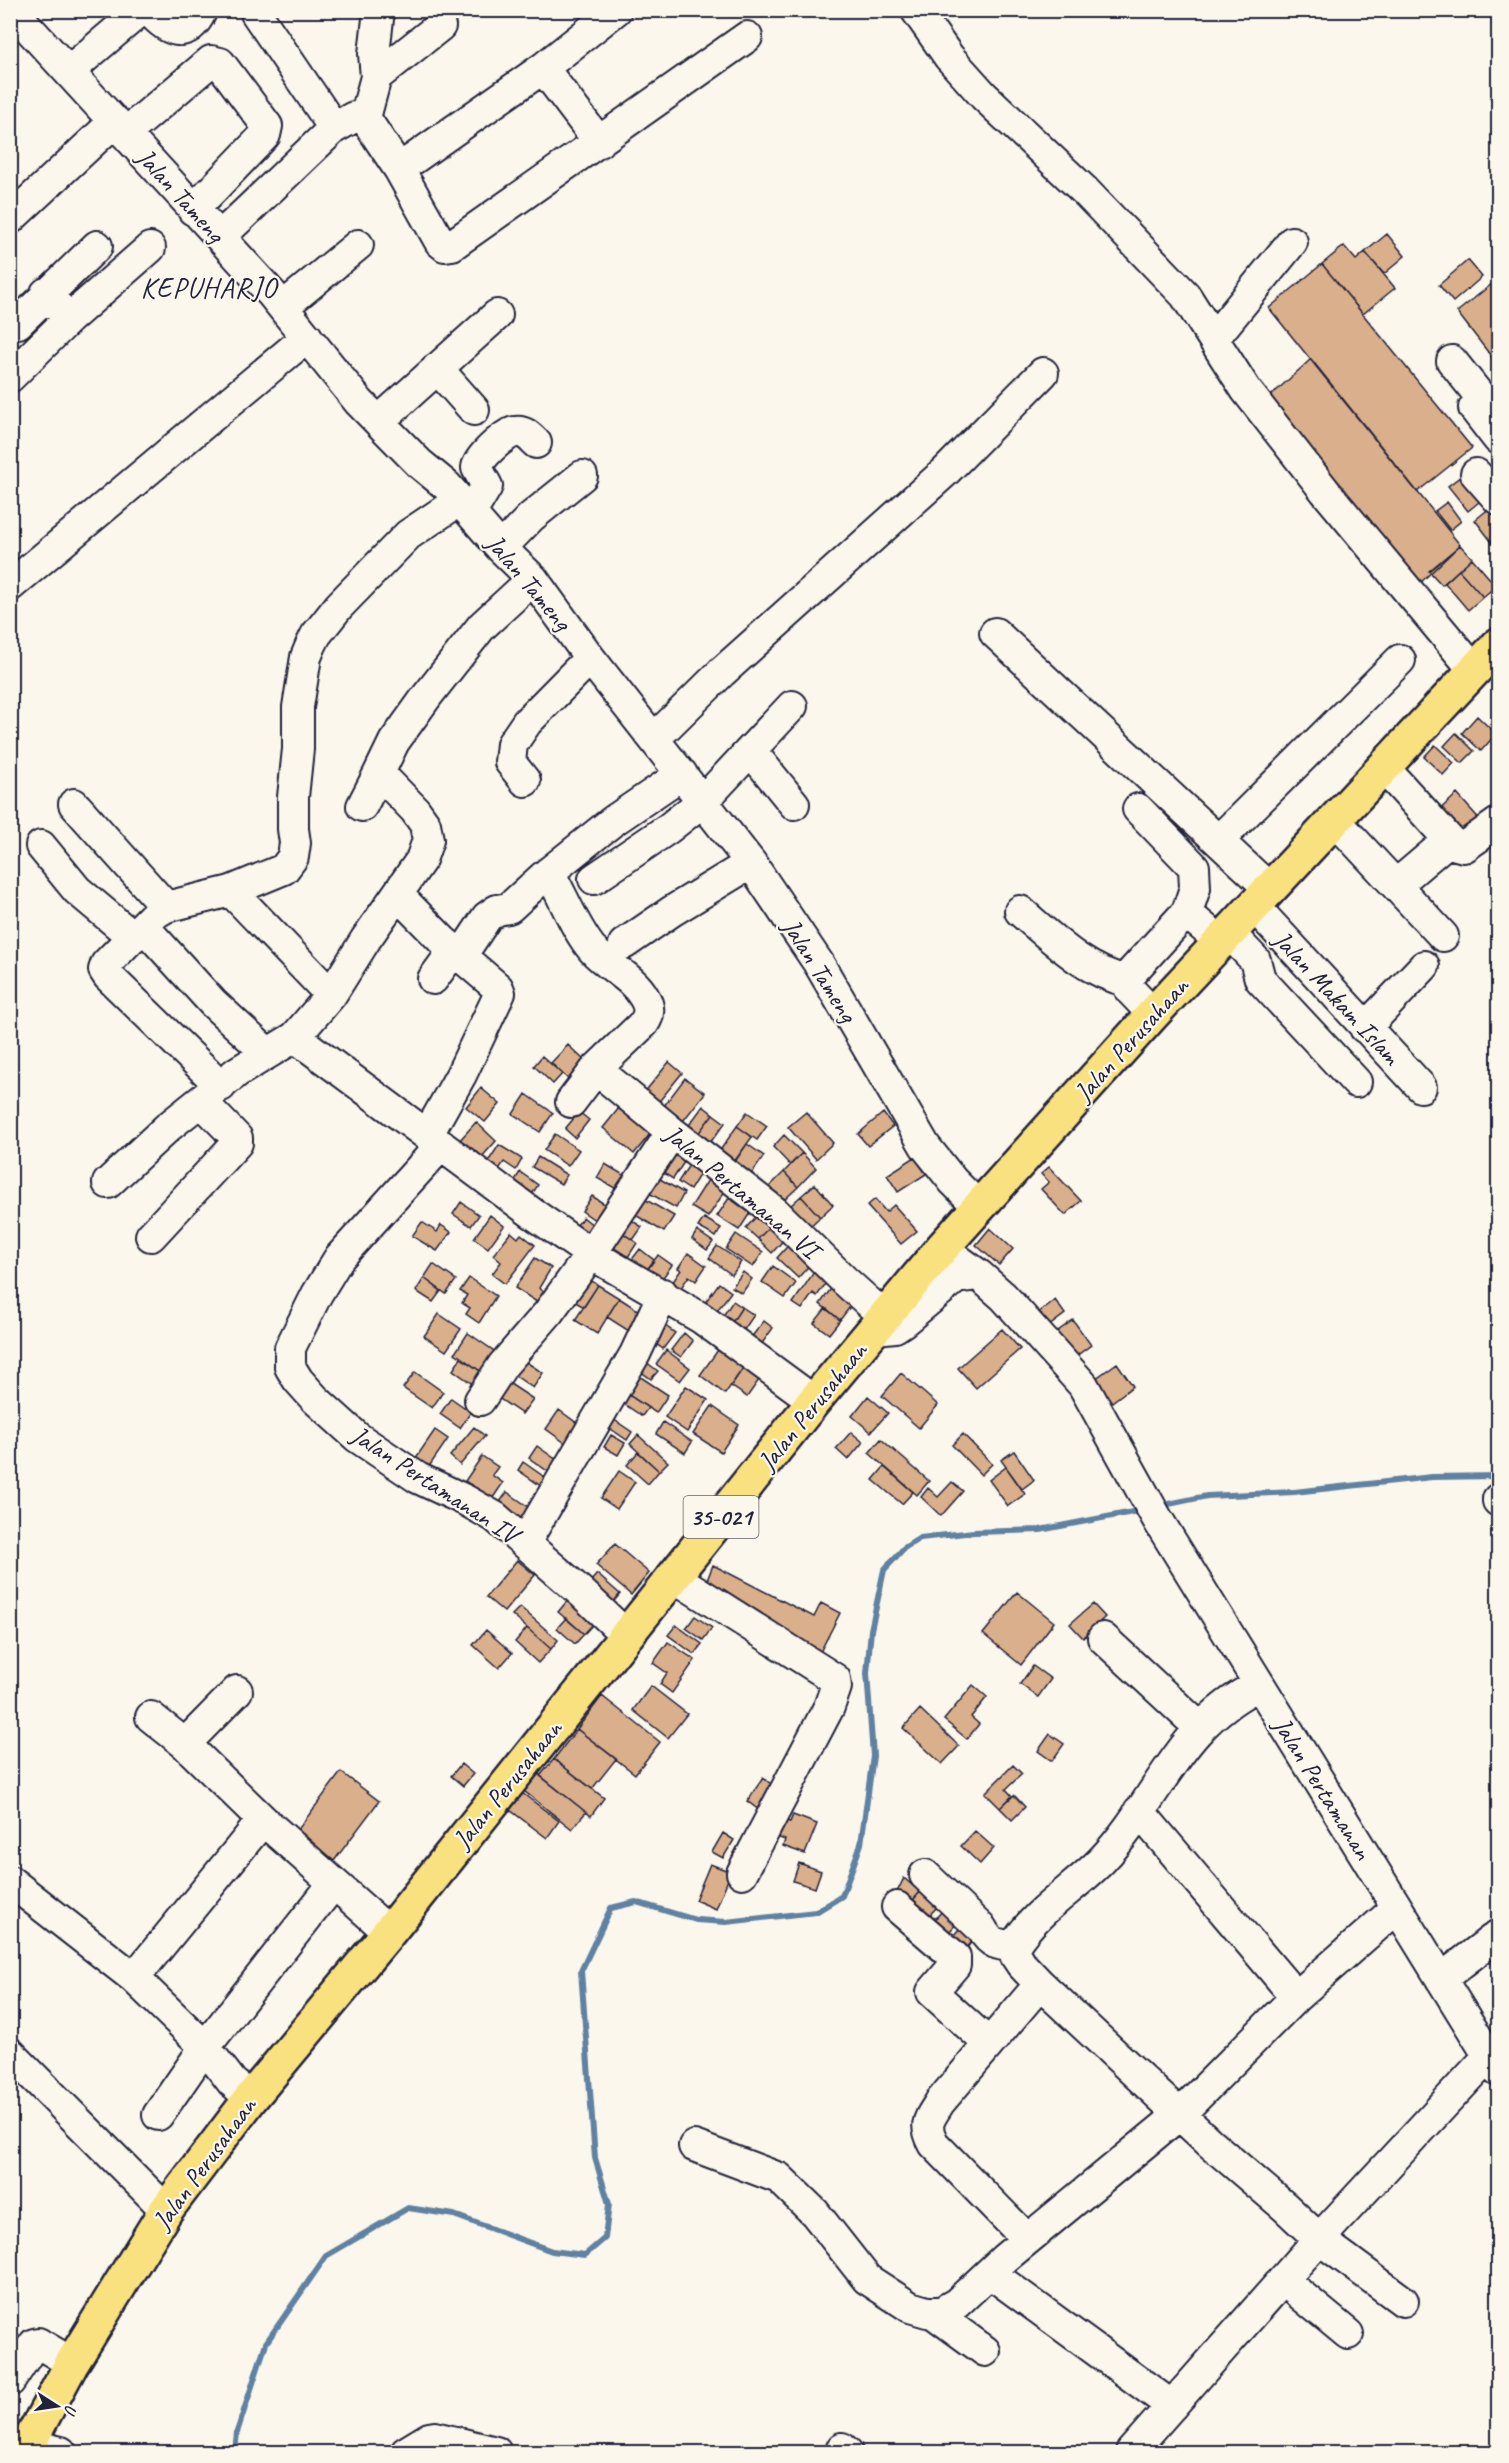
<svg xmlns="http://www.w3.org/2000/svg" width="1509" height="2463" font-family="Caveat,sans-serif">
  <rect width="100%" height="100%" fill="#fbf7ec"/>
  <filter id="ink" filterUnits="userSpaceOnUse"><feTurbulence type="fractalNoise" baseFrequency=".0167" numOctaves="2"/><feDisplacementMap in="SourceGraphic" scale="12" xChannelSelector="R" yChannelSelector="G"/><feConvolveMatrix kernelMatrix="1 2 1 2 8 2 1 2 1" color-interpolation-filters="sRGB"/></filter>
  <g filter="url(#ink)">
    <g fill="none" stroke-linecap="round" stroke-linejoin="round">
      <!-- stream -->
      <path stroke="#5f81a2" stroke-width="6" d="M1159,1506L1207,1496L1294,1492L1432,1477L1498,1476
        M235,2452L237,2432L266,2343L326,2256L408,2208L454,2215L552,2251L585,2255L605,2238L609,2204L595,2158L581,1971L611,1908L636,1902L696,1920L726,1922L816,1912L842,1896L861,1844L873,1756L867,1673L871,1630L884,1570L904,1548L920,1538L974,1532L1040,1530L1143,1510"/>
    </g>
    <!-- building -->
    <path fill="#daaf8b" stroke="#22223b" stroke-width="1.5" d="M1387,234L1405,256L1384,274L1365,252Z
      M1344,246L1356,260L1365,252L1395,288L1363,314L1322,264Z
      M1468,260L1482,277L1453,302L1439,285Z
      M1322,264L1472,448L1417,492L1269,308Z
      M1498,279V365L1457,312Z
      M1311,359L1460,545L1416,587L1263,403Z
      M1465,473L1484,498L1468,511L1448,486Z
      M1447,502L1461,521L1450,530L1435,511Z
      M1491,507L1498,516V550L1475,520Z
      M1460,545L1472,558L1442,585L1429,571Z
      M1472,558L1496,586L1483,597L1459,570Z
      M1459,570L1483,597L1468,610L1445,583Z
      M1477,716L1496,734L1481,751L1462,733Z
      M1456,733L1474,751L1462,763L1444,746Z
      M1435,745L1454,763L1443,775L1424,757Z
      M1457,794L1483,823L1462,841L1437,812Z
      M568,1045L585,1061L568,1079L551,1063Z
      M542,1056L562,1074L553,1084L534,1066Z
      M669,1062L682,1073L653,1109L640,1098Z
      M685,1078L705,1093L676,1130L657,1115Z
      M481,1088L500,1104L485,1122L466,1107Z
      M526,1094L553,1113L540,1132L513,1114Z
      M623,1103L654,1129L634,1154L603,1128Z
      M703,1106L713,1114L691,1143L681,1136Z
      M579,1112L589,1120L575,1138L565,1129Z
      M747,1112L767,1126L757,1140L737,1126Z
      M806,1112L833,1143L816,1159L788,1127Z
      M883,1113L893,1126L868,1146L858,1134Z
      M713,1114L725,1123L703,1152L691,1143Z
      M476,1122L496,1141L480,1159L459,1141Z
      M737,1126L752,1137L729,1169L714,1159Z
      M555,1134L579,1150L568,1166L544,1150Z
      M784,1135L802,1153L790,1165L773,1147Z
      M747,1144L764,1156L751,1175L734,1163Z
      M499,1145L522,1159L516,1170L504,1162L493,1178L482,1171Z
      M670,1149L686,1159L673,1179L657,1169Z
      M802,1153L816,1168L798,1187L784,1172Z
      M538,1157L567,1175L561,1184L532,1167Z
      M915,1157L926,1174L898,1192L887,1175Z
      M691,1162L703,1169L690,1190L678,1182Z
      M605,1164L627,1177L620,1191L597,1178Z
      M1049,1167L1081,1201L1065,1215L1041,1189L1049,1182L1041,1174Z
      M520,1172L538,1185L527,1202L509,1190Z
      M784,1172L798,1187L782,1202L768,1188Z
      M655,1176L684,1193L676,1208L647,1192Z
      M708,1180L725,1191L708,1217L691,1207Z
      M815,1184L833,1205L820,1217L801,1196Z
      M592,1196L612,1209L602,1225L582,1211Z
      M801,1196L820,1217L808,1228L789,1207Z
      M641,1197L674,1216L664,1232L632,1213Z
      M729,1198L750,1213L739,1230L717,1216Z
      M875,1199L886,1212L894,1205L917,1231L901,1244L867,1206Z
      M461,1202L479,1215L471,1226L453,1214Z
      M762,1210L774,1222L758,1239L746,1228Z
      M622,1214L642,1227L633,1240L614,1227Z
      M490,1215L504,1226L488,1248L474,1238Z
      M583,1217L599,1230L585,1247L569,1235Z
      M704,1218L721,1228L716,1237L698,1227Z
      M422,1222L437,1232L441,1225L451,1232L437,1251L412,1236Z
      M774,1222L788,1235L772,1253L758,1239Z
      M990,1228L1013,1249L999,1265L976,1245Z
      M697,1231L713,1242L707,1250L692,1239Z
      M511,1232L518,1238L521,1234L535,1245L505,1284L492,1274L501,1262L493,1255Z
      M621,1232L637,1243L628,1257L611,1246Z
      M736,1234L763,1252L753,1267L726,1249Z
      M793,1240L815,1259L798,1278L777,1258Z
      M717,1246L741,1262L732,1275L709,1258Z
      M640,1249L654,1260L641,1278L626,1267Z
      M688,1253L706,1266L696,1281L689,1276L676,1295L668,1289L681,1270L678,1268Z
      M658,1255L672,1265L659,1283L645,1273Z
      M535,1258L551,1268L539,1288L550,1295L543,1306L515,1288Z
      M433,1264L456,1280L446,1294L424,1278Z
      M773,1266L796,1283L785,1298L762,1282Z
      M743,1272L752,1279L742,1293L732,1287Z
      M814,1272L827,1282L817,1296L813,1293L802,1309L793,1303Z
      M581,1274L598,1285L584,1307L567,1297Z
      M424,1278L441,1291L433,1302L416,1291Z
      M469,1278L496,1296L479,1323L466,1314L470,1308L462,1303L467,1295L460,1291Z
      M719,1283L731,1292L710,1320L699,1311Z
      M835,1283L856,1299L840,1320L820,1304Z
      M598,1285L619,1298L597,1334L575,1320Z
      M619,1298L644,1314L632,1333L607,1317Z
      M1055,1300L1065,1314L1041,1332L1030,1319Z
      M733,1301L742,1307L727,1330L718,1323Z
      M742,1307L754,1315L739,1337L727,1330Z
      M826,1308L840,1320L829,1334L814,1323Z
      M439,1314L461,1329L446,1351L424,1336Z
      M657,1320L675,1333L663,1349L645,1336Z
      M1073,1320L1091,1345L1068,1362L1050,1337Z
      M764,1321L773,1328L756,1352L746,1344Z
      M1002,1329L1020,1349L976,1388L958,1368Z
      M468,1333L503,1357L489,1377L455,1353Z
      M684,1333L693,1341L681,1357L671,1350Z
      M666,1350L690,1368L680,1381L656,1364Z
      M718,1350L743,1368L725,1394L700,1375Z
      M517,1356L543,1373L533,1388L507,1370Z
      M638,1356L658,1371L651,1379L632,1365Z
      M461,1358L483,1373L474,1385L453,1370Z
      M1117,1363L1133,1386L1112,1402L1095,1379Z
      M743,1368L759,1380L747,1397L731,1386Z
      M630,1370L668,1395L656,1413L618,1388Z
      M415,1372L443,1392L432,1408L403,1388Z
      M901,1373L938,1405L919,1428L882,1396Z
      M504,1380L533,1399L522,1414L494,1395Z
      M686,1386L708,1400L687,1432L665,1417Z
      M621,1390L648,1408L642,1416L615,1398Z
      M868,1396L888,1413L871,1432L852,1416Z
      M451,1398L471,1412L460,1428L440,1414Z
      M712,1406L739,1425L721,1452L693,1434Z
      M559,1410L581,1426L568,1445L546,1429Z
      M604,1413L632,1432L627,1440L599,1421Z
      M663,1422L692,1442L685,1453L656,1434Z
      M474,1427L485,1436L460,1465L450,1456Z
      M435,1430L448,1439L428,1468L415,1459Z
      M851,1432L863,1442L848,1460L836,1449Z
      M963,1434L992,1464L981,1475L952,1445Z
      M611,1435L625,1443L618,1455L604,1447Z
      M638,1435L668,1462L659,1471L630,1444Z
      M881,1439L929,1481L917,1495L869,1453Z
      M537,1446L561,1463L553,1475L529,1458Z
      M1014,1451L1034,1480L1022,1489L1001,1460Z
      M638,1452L659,1471L648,1484L627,1465Z
      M482,1456L498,1467L492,1475L503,1483L486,1508L480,1491L465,1481Z
      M523,1462L553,1483L548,1491L518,1470Z
      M884,1467L913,1492L902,1504L873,1480Z
      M1006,1467L1025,1494L1008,1506L989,1480Z
      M619,1471L635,1482L617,1509L601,1498Z
      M952,1482L963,1491L941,1516L921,1497L928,1488L938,1497Z
      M507,1492L536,1512L525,1530L495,1509Z
      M615,1544L649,1573L631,1595L596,1565Z
      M517,1560L535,1575L504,1612L486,1597Z
      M713,1565L814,1617L821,1603L840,1613L817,1658L702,1593Z
      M597,1574L620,1594L609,1607L586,1587Z
      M1017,1592L1054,1622L1021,1665L983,1634Z
      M568,1600L594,1623L584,1634L558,1612Z
      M1093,1604L1105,1617L1083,1638L1070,1624Z
      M520,1607L558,1640L551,1649L512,1615Z
      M695,1616L712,1628L703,1640L686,1628Z
      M566,1618L584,1634L575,1644L557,1628Z
      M676,1625L702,1644L694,1654L668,1635Z
      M527,1628L551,1649L538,1663L515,1642Z
      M486,1630L512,1653L499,1668L473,1645Z
      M668,1642L695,1660L672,1693L660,1684L667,1673L653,1663Z
      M1033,1666L1051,1679L1038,1697L1020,1684Z
      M973,1685L987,1697L971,1717L979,1724L967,1739L944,1720Z
      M651,1686L687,1714L668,1738L633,1710Z
      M602,1696L660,1742L635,1774L577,1729Z
      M920,1709L959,1746L942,1764L903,1728Z
      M577,1729L616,1759L592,1789L554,1759Z
      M1050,1734L1064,1744L1052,1761L1038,1751Z
      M554,1759L604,1798L591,1816L540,1776Z
      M461,1764L473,1774L463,1786L451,1776Z
      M1013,1765L1022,1774L1006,1789L1012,1796L1000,1808L985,1793Z
      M341,1772L379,1801L334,1861L296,1832Z
      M537,1773L586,1812L572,1829L524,1791Z
      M763,1778L779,1790L763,1813L747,1801Z
      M522,1793L559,1821L547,1838L510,1810Z
      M1014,1795L1025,1807L1012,1820L1000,1808Z
      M793,1815L817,1824L805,1854L783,1846L785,1840L774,1836L781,1819L790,1822Z
      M975,1831L994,1848L980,1864L961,1846Z
      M723,1833L734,1840L723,1858L712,1852Z
      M799,1863L821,1871L815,1888L793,1881Z
      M710,1864L731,1872L716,1909L695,1900Z
      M904,1878L920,1892L907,1907L893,1900Z
      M920,1892L937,1907L924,1921L907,1907Z
      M944,1909L958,1922L940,1942L926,1929Z
      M960,1928L974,1939L960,1957L945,1945Z"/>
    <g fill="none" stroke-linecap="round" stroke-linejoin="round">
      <defs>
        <path id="minor" d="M12,10L271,293L359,402L419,463L447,486L501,548L533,579L590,658L751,863L819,964L925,1146L953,1181L979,1207
          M149,10C167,31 187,42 202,10
          M916,10L949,57L984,96L1085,191L1185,295L1246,390L1325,491L1474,670
          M256,13L334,128
          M543,68L599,142
          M69,71L141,10
          M376,77L440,26
          M365,118L399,169L543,68L616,10
          M126,133L211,61L220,63L267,126L265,135L193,210
          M399,169L440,242L445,246L452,245L747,37
          M10,219L115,121
          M220,237L334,128L354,117L365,118L376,77L374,54L379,10
          M46,293L69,319L150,248
          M283,307L358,245
          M18,323L97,246
          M1214,338L1292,242
          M1452,361L1483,400L1474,408L1498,439
          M437,368L474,410
          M10,377L69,319
          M379,421L497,315
          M1476,474L1498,499
          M471,513L487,486L477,468C477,459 505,433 515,432C524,430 530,437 536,443
          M501,548L531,517L582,476
          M533,579L482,626L427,696L394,742L379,773L415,810L425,824L428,840L421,860L366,939L331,995L295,1037L532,1213L591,1254L701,1318L814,1401
          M10,586L307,337
          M995,633L1271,890
          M654,739L722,672L945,472L1043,373
          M751,751L794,804
          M1384,768L1453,844L1464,847L1498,823
          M525,781L510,762L512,744L527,722L590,658
          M74,804L166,907
          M362,806L379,773
          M1138,809L1194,867L1195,888L1186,915
          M1334,819L1443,936
          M1219,840L1400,660
          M41,846L77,890L133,937
          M549,872C563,896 575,929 593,950C608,967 633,977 644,997C650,1007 650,1014 644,1023L596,1069L571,1102
          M594,879L669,828L703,801L792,706
          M1396,885L1449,840
          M231,891L331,995
          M398,895L443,941L498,988L500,993L461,1075L428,1134
          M1254,906L1421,1087
          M1020,911C1053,939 1084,971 1127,981
          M143,926L213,1003L267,1053
          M1229,933L1255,960L1260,979L1356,1082
          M624,944L672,911L751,863
          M461,956L487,917L497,910L509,908L543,877L613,821L682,774
          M433,979L454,950
          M1153,1014L1130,990L1127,981L1131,973L1182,917L1190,916L1220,941
          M1365,1028L1424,966
          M596,1069L672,1132L775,1212L844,1280L885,1317
          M221,1086L108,976L104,970L106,964L156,913L166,907L231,891L284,869L293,857L295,843L293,829V797L298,749V707L306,657L311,645L316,635L339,606L408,535L460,500
          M441,1145L339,1258L317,1294L290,1348V1367L298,1380L315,1399L357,1437L418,1478L465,1500L495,1517L582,1593L627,1636
          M108,1183L168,1127L237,1072L295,1037
          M151,1236L237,1143V1138L202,1102
          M942,1248L979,1275L1004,1297L1083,1385L1158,1520L1498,2071
          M875,1329L895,1327L904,1321L956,1278L979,1275
          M480,1400L503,1365L548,1313L591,1254L672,1132
          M1498,1499V1501
          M525,1543L635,1354L663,1294
          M674,1577L835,1679L836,1687L829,1707L742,1873
          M1103,1638L1199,1727
          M1259,1685C1177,1725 1159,1800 1102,1860C1074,1889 1035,1911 1014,1946L1015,1955L1021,1964L1040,1984L1210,2143L1285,2207L1319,2239L1403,2301
          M151,1717L185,1744L263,1820L389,1932
          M185,1744L237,1691
          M1139,1811L1296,1997
          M925,1875L982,1929C990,1944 998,1945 1014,1946
          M10,1881L134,1978L205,2047L232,2082L251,2098
          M897,1907L955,1957V1965L932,1992L989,2044
          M134,1978L263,1820
          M1441,1979L1498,1935
          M10,2053L166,2210
          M158,2115L205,2047L334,1883
          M694,2146L779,2178L815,2213L867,2279L910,2307L927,2312H941L957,2303L1005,2258L1180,2114L1296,1997L1397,1908
          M1027,2239L934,2144C923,2124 929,2120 940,2102L1040,1984
          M990,2273L1172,2406
          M1284,2281L1348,2334
          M933,2313L985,2351
          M10,2381L34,2344L38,2343L72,2363
          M28,2444L61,2452
          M842,2448L847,2452
          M406,2452L429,2438L435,2437L496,2452
          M1131,2452L1319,2239L1489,2056"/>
        <path id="major" d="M24,2452L72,2363L166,2210L251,2098L389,1932L814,1401L942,1248L1153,1014L1498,645"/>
      </defs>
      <!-- minor casing -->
      <use href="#minor" stroke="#22223b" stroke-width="34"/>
      <!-- major casing -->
      <use href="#major" stroke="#22223b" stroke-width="38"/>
      <!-- minor -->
      <use href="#minor" stroke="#fbf7ec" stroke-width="30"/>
      <!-- major -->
      <use href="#major" stroke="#fae180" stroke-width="33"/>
    </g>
  </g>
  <g text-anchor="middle" stroke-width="4.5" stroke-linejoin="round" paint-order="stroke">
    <!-- shield labels -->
    <rect fill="#fbf7ec" stroke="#636270" stroke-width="1.5" x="683.5" y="1496" width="75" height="42" rx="4.5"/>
    <g font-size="24" font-weight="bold" fill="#22223b">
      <text x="721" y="1525">35-021</text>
    </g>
    <!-- street labels -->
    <g font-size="26" fill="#22223b" stroke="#fbf7ec">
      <text transform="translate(181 195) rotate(48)" y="9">Jalan Tameng</text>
      <text transform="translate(529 582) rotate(50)" y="9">Jalan Tameng</text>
      <text transform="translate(820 970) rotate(58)" y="9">Jalan Tameng</text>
      <text transform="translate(1337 997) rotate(47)" y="9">Jalan Makam Islam</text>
      <text transform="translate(1131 1039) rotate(-48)" y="9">Jalan Perusahaan</text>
      <text transform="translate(742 1191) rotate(40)" y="9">Jalan Pertamanan VI</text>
      <text transform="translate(812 1406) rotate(-51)" y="9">Jalan Perusahaan</text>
      <text transform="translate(435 1484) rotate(33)" y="9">Jalan Pertamanan IV</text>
      <text transform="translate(507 1784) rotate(-51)" y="9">Jalan Perusahaan</text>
      <text transform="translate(1323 1788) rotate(58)" y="9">Jalan Pertamanan</text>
      <text transform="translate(204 2163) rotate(-54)" y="9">Jalan Perusahaan</text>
    </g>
    <!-- quarter labels -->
    <g font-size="28" letter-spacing="1.5" fill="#22223b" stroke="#fbf7ec">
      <text x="209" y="297">KEPUHARJO</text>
    </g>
  </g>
  <!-- margin -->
  <rect width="1509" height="2463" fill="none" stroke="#fbf7ec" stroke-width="36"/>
  <rect x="18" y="18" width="1473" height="2427" fill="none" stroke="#22223b" stroke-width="2" filter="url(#ink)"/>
  <!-- north arrow -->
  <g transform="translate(57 2406) rotate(102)" stroke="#fbf7ec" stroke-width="4.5" paint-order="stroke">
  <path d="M0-4.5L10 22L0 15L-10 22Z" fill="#22223b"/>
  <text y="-9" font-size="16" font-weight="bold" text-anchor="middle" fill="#22223b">U</text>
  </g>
</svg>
